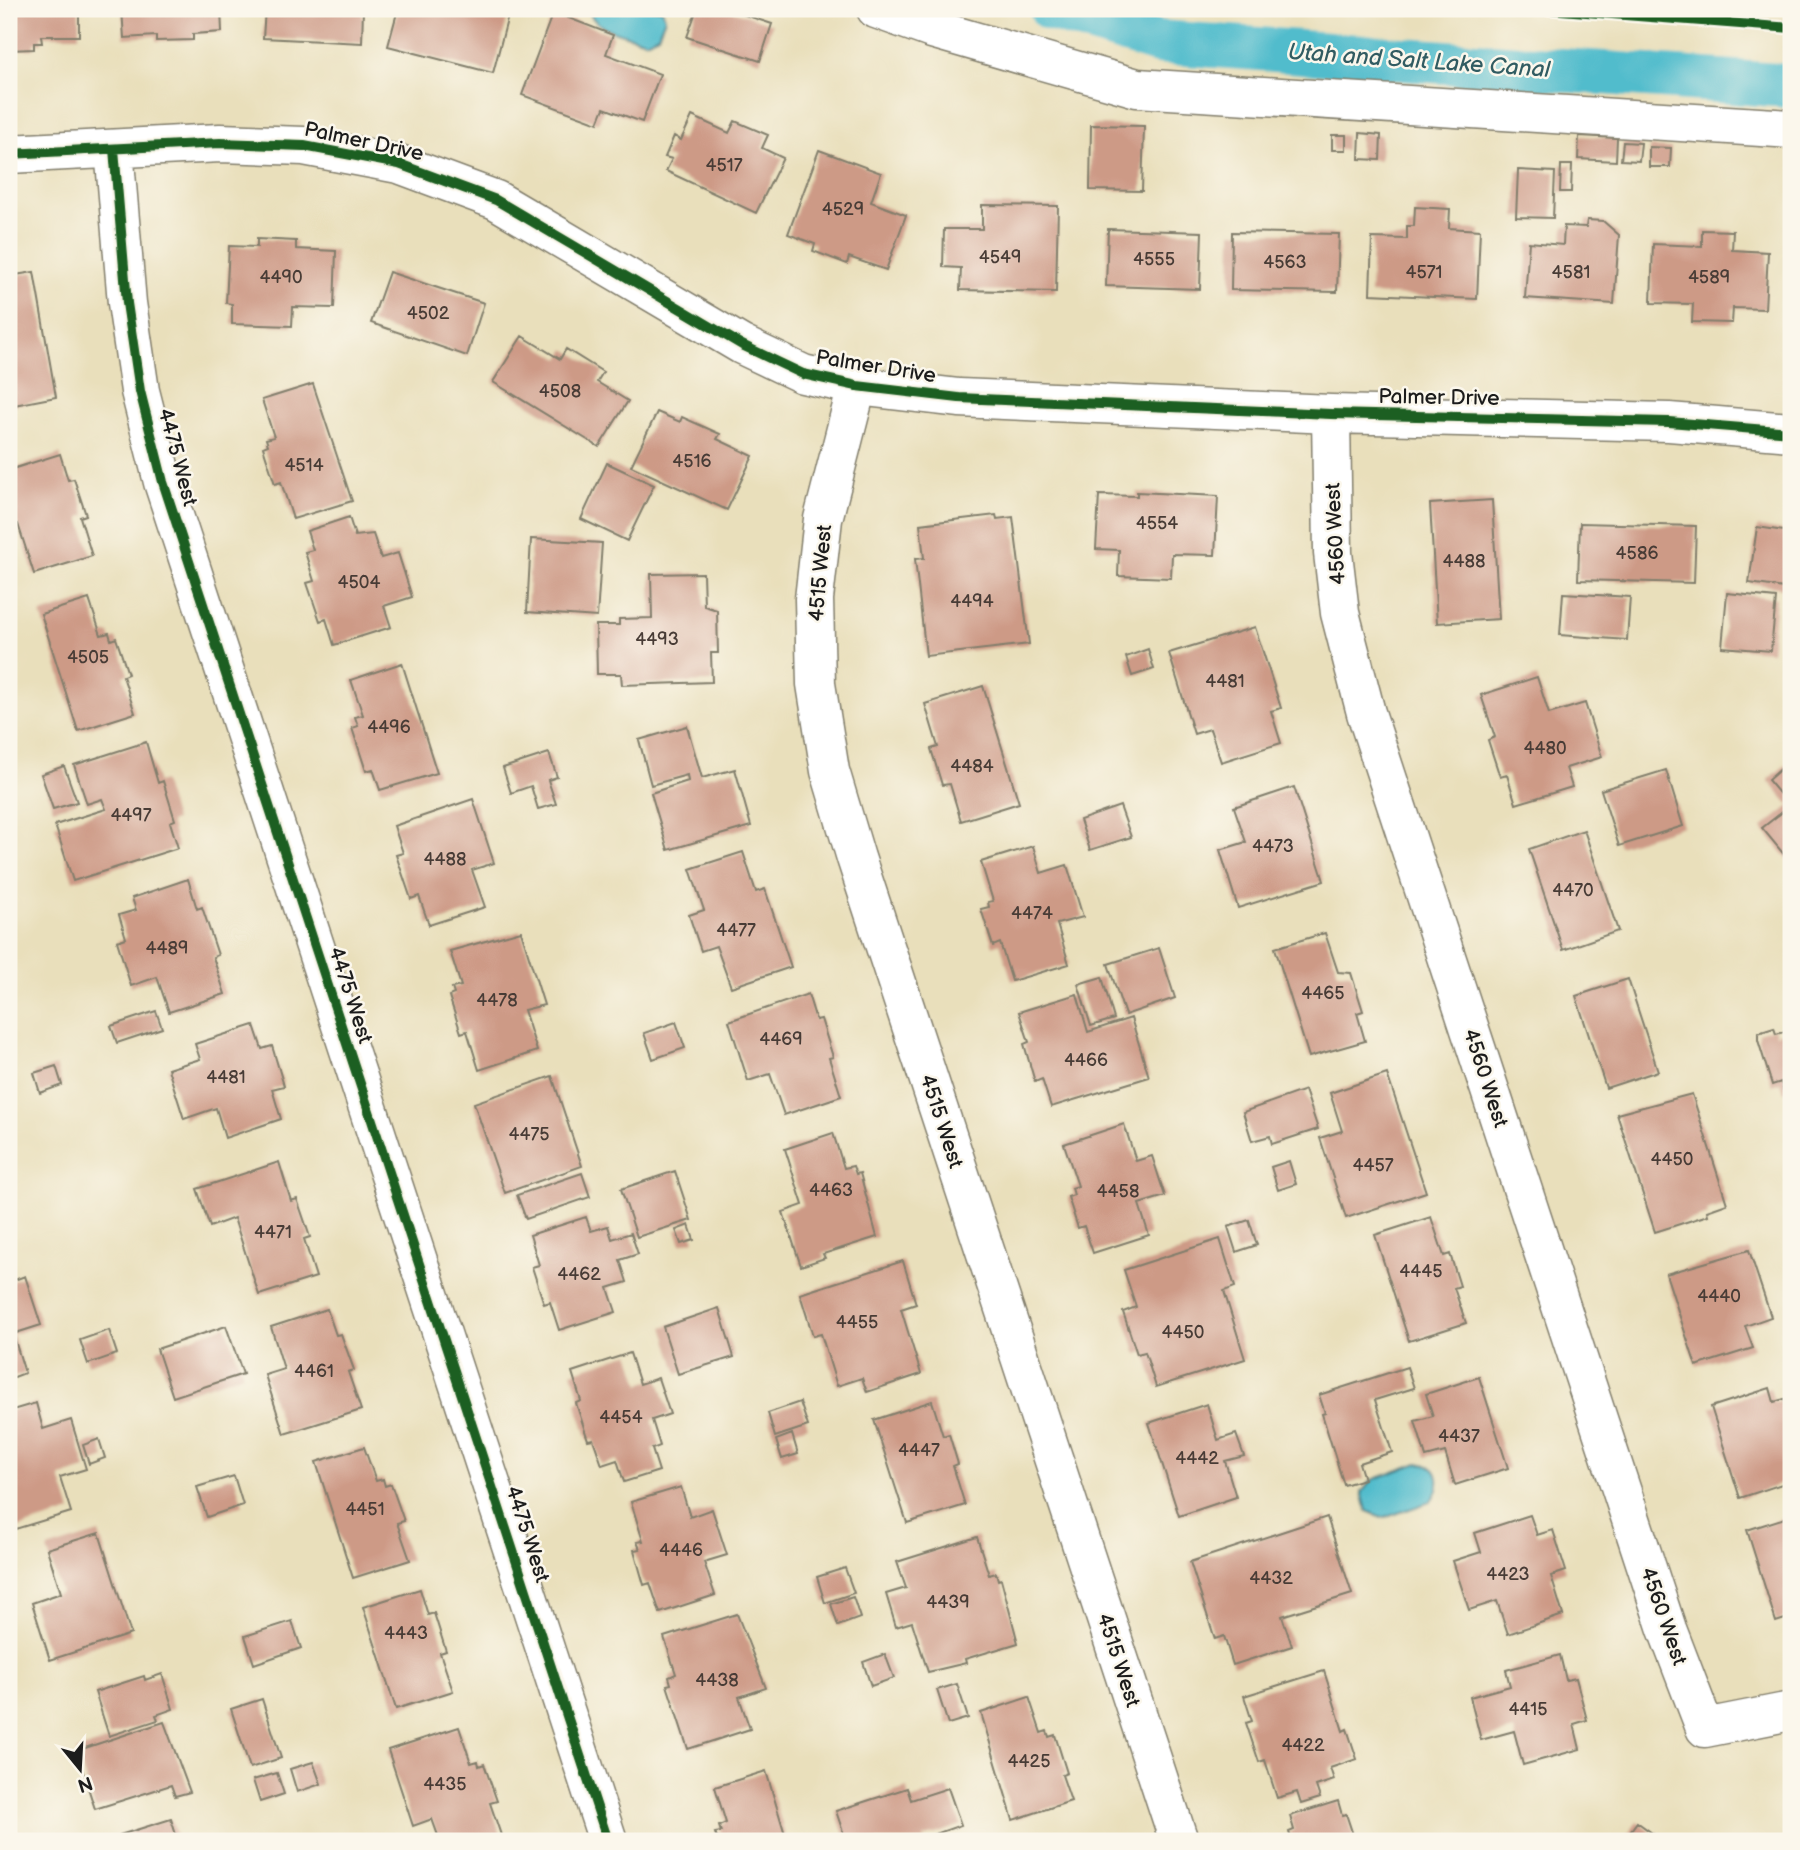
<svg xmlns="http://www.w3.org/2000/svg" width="1800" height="1850" font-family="'Balsamiq Sans',sans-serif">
  <rect width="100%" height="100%" fill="#fbf7ec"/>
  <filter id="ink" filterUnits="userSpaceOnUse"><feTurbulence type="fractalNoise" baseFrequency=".0143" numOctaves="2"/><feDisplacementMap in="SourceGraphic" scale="14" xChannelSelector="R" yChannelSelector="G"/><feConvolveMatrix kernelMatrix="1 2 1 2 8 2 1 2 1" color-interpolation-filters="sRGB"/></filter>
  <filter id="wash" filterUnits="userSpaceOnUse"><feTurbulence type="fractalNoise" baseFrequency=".00686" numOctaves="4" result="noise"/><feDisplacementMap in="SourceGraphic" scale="28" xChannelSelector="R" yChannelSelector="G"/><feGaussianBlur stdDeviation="1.57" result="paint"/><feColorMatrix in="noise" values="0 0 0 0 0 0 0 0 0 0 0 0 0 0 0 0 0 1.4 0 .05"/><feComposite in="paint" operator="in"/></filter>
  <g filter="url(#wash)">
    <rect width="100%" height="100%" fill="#e9dfbb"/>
    <!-- water -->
    <path fill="#51bccc" stroke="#366c74" stroke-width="2" d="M588,9H662L665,18L658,35L646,41C626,34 594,31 588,9Z
      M1418,1463C1443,1466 1442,1486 1430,1502L1384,1518L1367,1511L1362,1492L1372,1480Z"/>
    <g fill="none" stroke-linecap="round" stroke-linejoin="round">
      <!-- canal -->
      <path stroke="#51bccc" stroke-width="44" d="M1051,9L1158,42L1791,86"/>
    </g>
    <g id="blocks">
      <!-- building -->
      <path fill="#cd9a86" d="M9,9H79V36H41L42,43H34V49L9,50Z
        M122,9H221L222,32L193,34V40L156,41V36L124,38Z
        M265,9H363L362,43L263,38Z
        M398,9H479L508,16L493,73L388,46Z
        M697,9H727L772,24L760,61L687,37Z
        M553,12L613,35L606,54L660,74L642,122L604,108L598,123L522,95Z
        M692,116L729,133L735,121L768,135L762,148L783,158L756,213L666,171L672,159L665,157L674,136L681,140Z
        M1091,125L1144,126L1142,191L1090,190Z
        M1360,133L1381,135L1380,160L1359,159Z
        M1332,135H1346V150H1332Z
        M1579,136L1617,138L1616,161L1578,159Z
        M1623,142L1641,143L1639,161L1621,160Z
        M1649,147L1671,148L1670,167H1649Z
        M819,150L881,173L871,202L906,215L886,270L849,257L847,264L813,251L815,244L788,234Z
        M1561,165H1572L1571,192H1560Z
        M1518,170L1555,172L1553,218L1516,217Z
        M982,205L1058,206L1056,292L960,290L961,268L943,267L944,229H982Z
        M1415,207L1450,209L1449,228L1480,230L1477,299L1370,294L1372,238L1407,239V226H1414Z
        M1587,220L1603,221L1619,235L1614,304L1525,298L1529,242L1563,245L1564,226L1586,227Z
        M1108,229L1202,232L1200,289L1106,286Z
        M1702,230L1733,231L1732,250L1768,252L1765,309L1733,308L1732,323L1692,322L1693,304L1651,303L1653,244L1702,246Z
        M1232,232L1339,234L1337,292L1231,290Z
        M257,239L296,241V249L336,251L334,308L293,307L292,326L232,324V304L226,303L229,246L257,247Z
        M34,272L56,397L9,406V276Z
        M389,272L484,303L467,356L371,323Z
        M522,336L560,359L566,349L603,372L597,382L628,401L599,447L493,382Z
        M313,384L352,501L293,519L281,482L275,484L263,447L268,445L266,439L274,437L262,400Z
        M657,412L680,422L682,417L720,434L717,439L753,456L727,510L631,466Z
        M60,454L68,480L74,479L86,515L80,517L92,556L34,574L18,524L9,527V470Z
        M607,463L654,485L627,541L581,519Z
        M1137,492L1218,496L1215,555L1172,554L1171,578L1118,576L1119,550L1096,549L1099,495L1137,496Z
        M1492,500L1499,619L1437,623L1430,504Z
        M996,515L997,519L1013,517L1029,644L926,656L915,559L924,558L920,524Z
        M349,517L355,536L373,534L381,558L398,553L412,597L384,606L391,627L334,645L326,619L320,621L307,583L314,581L305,552L313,550L307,531Z
        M1580,523L1696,526L1694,583L1578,580Z
        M1757,527L1791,532V589L1749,583Z
        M531,539L602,543L597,617L527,612Z
        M703,573L704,606L717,610L718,653H711L712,682L622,685L621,674H597L596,625H619V619L652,618L651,574Z
        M1563,593L1630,597L1627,640L1560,635Z
        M1727,593L1776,598L1771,651L1722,647Z
        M89,599L101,635L109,633L111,640L116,638L128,674L123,676L135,713L78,731L41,614Z
        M1255,627L1281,708L1271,711L1281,743L1221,762L1210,729L1194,734L1169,653Z
        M1148,649L1154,669L1132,676L1126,657Z
        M402,663L437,773L380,790L373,769L366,771L352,728L358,726L355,717L363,715L351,680Z
        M1537,677L1549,714L1585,703L1602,757L1566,768L1572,787L1516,804L1507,775L1500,777L1488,740L1495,737L1481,695Z
        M983,686L1019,803L961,821L950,784L942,785L931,749L938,747L925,704Z
        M687,726L702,778L735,769L751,826L668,850L651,793L688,781L687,775L651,785L639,740Z
        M146,742L158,783L163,781L175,820L170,822L178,848L73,881L55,825L106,809L102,799L87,804L74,765Z
        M549,753L557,777L548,780L556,804L538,809L531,786L511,793L503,768Z
        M1791,760V863L1762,828L1790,806L1768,780Z
        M64,766L77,802L53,809L41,774Z
        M1666,770L1683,826L1619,846L1601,790Z
        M1294,787L1324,881L1238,908L1220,850L1246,842L1234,807Z
        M473,799L494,863L472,870L485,907L429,925L419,896L411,899L396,855L403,853L394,826Z
        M1120,806L1131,837L1090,850L1080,820Z
        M1584,830L1618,931L1563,950L1529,849Z
        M1033,846L1041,873L1067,865L1083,917L1057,924L1069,964L1012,981L1000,943L993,946L981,909L989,907L988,902L993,901L981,862Z
        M743,852L756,892L765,889L791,967L731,987L716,946L701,951L689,915L704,910L690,869Z
        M188,879L197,909L202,907L218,955L213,957L225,994L169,1012L157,977L131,986L117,941L126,938L119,915L136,910L132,898Z
        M521,931L544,1005L524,1010L537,1051L479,1070L467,1031L461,1033L449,996L454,994L452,988L461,986L450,951Z
        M1325,933L1338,972L1351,973L1363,1011L1357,1013L1365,1041L1309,1057L1275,948Z
        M1159,948L1175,998L1125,1015L1108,964Z
        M1102,977L1114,1019L1091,1026L1078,984Z
        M1628,979L1658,1071L1606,1088L1576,996Z
        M808,994L816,1020L821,1019L833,1057L829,1058L841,1096L784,1115L770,1074L748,1081L729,1021Z
        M1077,994L1088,1032L1131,1018L1149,1077L1051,1107L1042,1079L1035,1082L1024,1044L1029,1042L1019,1012Z
        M156,1011L162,1028L117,1043L111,1026Z
        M676,1022L685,1048L653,1059L644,1033Z
        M254,1025L262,1049L272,1046L284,1086L272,1089L281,1119L225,1138L216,1108L184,1119L168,1069L200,1059L195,1044Z
        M1774,1028L1776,1034L1791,1030V1090L1784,1092L1781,1082L1772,1085L1758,1040V1033Z
        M56,1066L62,1085L40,1093L34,1073Z
        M1387,1074L1426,1192L1346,1218L1320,1138L1342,1131L1330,1093Z
        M552,1076L582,1166L505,1193L474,1103Z
        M1305,1090L1318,1129L1272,1144L1270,1136L1252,1141L1243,1112Z
        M1692,1094L1727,1204L1707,1211L1708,1215L1655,1232L1617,1114Z
        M1124,1124L1136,1161L1152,1156L1165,1196L1139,1204L1149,1235L1093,1253L1084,1226L1078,1228L1068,1197L1074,1195L1072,1188L1078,1186L1064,1144Z
        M833,1133L844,1168L853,1166L856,1174L860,1173L877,1237L823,1254L825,1258L801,1266L783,1212L803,1205L785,1149Z
        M1289,1161L1296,1184L1278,1190L1271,1167Z
        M279,1162L291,1201L297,1199L310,1237L304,1239L316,1277L259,1295L234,1218L210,1227L197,1189Z
        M675,1171L691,1220L637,1237L621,1189Z
        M582,1173L590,1197L526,1219L517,1195Z
        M586,1217L591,1231L608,1226L612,1239L631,1233L638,1254L620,1260L627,1282L608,1288L616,1312L559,1330L550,1302L544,1304L532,1267L539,1265L530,1235Z
        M1431,1217L1444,1256L1450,1254L1460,1286L1454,1288L1466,1323L1409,1341L1375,1235Z
        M1249,1220L1257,1245L1236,1252L1228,1227Z
        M689,1225L694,1240L681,1244L676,1230Z
        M1220,1239L1235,1287L1224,1291L1245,1359L1156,1387L1145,1352L1137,1354L1123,1312L1136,1307L1124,1270Z
        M1749,1250L1771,1317L1745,1326L1753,1348L1696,1366L1666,1274Z
        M903,1261L916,1304L901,1309L921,1374L867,1392L862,1378L837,1386L821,1334L813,1336L800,1294Z
        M25,1276L41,1325L13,1334L25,1373L9,1379V1282Z
        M719,1308L734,1357L678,1374L663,1327Z
        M327,1309L336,1335L341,1334L354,1370L348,1372L361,1410L284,1434L265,1375L284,1369L271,1327Z
        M226,1326L243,1374L173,1397L157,1349Z
        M109,1330L117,1354L88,1364L80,1340Z
        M630,1353L640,1384L658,1378L670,1414L652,1420L660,1446L652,1449L659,1471L624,1482L617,1460L602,1465L593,1439L588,1440L576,1403L581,1401L572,1372Z
        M1407,1367L1414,1388L1375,1400L1392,1452L1359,1463L1364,1479L1344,1485L1322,1414L1325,1413L1319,1395Z
        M1479,1377L1508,1468L1455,1485L1445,1452L1426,1457L1415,1421L1433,1416L1426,1394Z
        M1770,1388L1774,1402L1791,1397V1481L1740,1498L1711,1407Z
        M932,1401L943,1436L949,1434L958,1464L953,1466L965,1505L907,1523L874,1420Z
        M800,1402L808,1426L775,1437L768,1413Z
        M36,1403L43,1429L71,1420L86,1469L60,1477L71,1512L9,1531V1411Z
        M1207,1404L1218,1440L1236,1434L1244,1456L1225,1461L1236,1497L1179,1516L1149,1423Z
        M792,1434L798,1454L782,1459L776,1440Z
        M99,1439L105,1458L89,1464L83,1445Z
        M364,1447L376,1481L383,1479L385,1486L391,1484L404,1521L397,1523L410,1560L353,1578L316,1462Z
        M234,1476L243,1505L207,1517L197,1487Z
        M681,1487L690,1517L712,1509L727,1555L704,1562L715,1595L660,1613L650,1583L644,1585L634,1550L640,1549L637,1542L643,1541L631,1502Z
        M1530,1515L1537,1535L1553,1530L1566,1571L1551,1576L1563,1615L1508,1634L1497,1601L1469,1610L1453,1561L1481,1552L1475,1533Z
        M1791,1516V1617L1776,1622L1747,1530Z
        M1327,1517L1352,1594L1282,1616L1292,1646L1233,1665L1224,1636L1215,1639L1190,1562Z
        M99,1533L131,1634L50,1660L32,1603L61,1593L47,1549Z
        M977,1537L989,1575L996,1573L998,1580L1001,1579L1018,1643L965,1659L966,1663L928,1672L912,1622L896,1627L886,1594L906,1588L897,1562Z
        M845,1568L854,1593L825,1603L817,1577Z
        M420,1589L428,1615L434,1613L446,1651L440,1653L453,1691L396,1709L363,1607Z
        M853,1597L860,1618L838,1626L831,1604Z
        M737,1614L766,1688L739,1697L750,1729L688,1749L667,1685L671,1684L669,1677L676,1674L664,1637Z
        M292,1621L301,1648L254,1664L245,1636Z
        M885,1654L894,1678L871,1686L863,1662Z
        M1560,1655L1566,1680L1576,1678L1587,1720L1574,1724L1580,1749L1523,1765L1514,1731L1481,1740L1470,1697L1510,1686L1506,1670Z
        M1324,1671L1343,1731L1347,1729L1357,1759L1330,1768L1334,1780L1316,1786L1320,1798L1301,1804L1297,1792L1277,1798L1265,1760L1259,1762L1246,1723L1252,1721L1244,1696Z
        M162,1674L173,1709L156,1715L158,1720L109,1736L95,1692L144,1676L145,1680Z
        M957,1684L968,1718L948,1724L937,1690Z
        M1029,1697L1041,1733L1047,1731L1049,1737L1055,1735L1067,1773L1062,1775L1071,1801L1013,1820L981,1713Z
        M262,1699L281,1758L250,1768L231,1709Z
        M164,1722L190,1792L175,1796L171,1785L95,1809L76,1751Z
        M459,1727L471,1763L478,1761L479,1766L484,1764L497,1801L490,1803L503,1841H440L432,1819L413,1826L388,1750Z
        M313,1762L321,1784L297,1792L290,1769Z
        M766,1771L787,1841H718L715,1833L721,1832L719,1826L726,1823L715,1787Z
        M277,1773L284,1794L260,1802L253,1780Z
        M907,1788L911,1800L948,1788L961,1825L924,1838L925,1841H846L836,1811Z
        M1338,1801L1342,1815L1346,1814L1355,1841H1292L1289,1832L1294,1830L1290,1816Z
        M171,1819L178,1841H122L120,1835Z
        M1637,1822L1663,1841H1623Z"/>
    </g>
  </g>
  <g filter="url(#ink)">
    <use href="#blocks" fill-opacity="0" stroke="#827e6c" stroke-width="2"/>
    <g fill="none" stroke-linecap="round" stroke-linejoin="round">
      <defs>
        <path id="minor" d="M876,9L932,29L1137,88L1791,129
          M114,149L127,303L140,391L163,482L608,1841
          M9,154L220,143L304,146L399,164L496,200L742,345L803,374L857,386L959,398L1331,414L1669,422L1791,432
          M857,386L823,519L814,599L816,684L830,771L856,858L1179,1841
          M1331,414L1333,553L1340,613L1366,713L1667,1629L1705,1728L1791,1711"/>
      </defs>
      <!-- minor casing -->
      <use href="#minor" stroke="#827e6c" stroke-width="41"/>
      <!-- minor -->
      <use href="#minor" stroke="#fff" stroke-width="38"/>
      <defs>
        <path id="cycleway" d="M1548,9L1791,28
          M114,149L127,303L140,391L163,482L608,1841
          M9,154L220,143L304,146L399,164L496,200L742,345L803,374L857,386L959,398L1331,414L1669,422L1791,432"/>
      </defs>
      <!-- cycleway casing -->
      <use href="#cycleway" stroke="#fbf7ec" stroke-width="15"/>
      <!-- cycleway -->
      <use href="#cycleway" stroke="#1b5e20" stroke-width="10"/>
    </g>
  </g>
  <g text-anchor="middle" stroke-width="5" stroke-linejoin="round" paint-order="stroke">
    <!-- number labels -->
    <g font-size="18" fill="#483c36">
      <text x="724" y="171">4517</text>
      <text x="843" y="215">4529</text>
      <text x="1000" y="263">4549</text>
      <text x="1154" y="265">4555</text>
      <text x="1285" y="268">4563</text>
      <text x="1424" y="278">4571</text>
      <text x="1571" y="278">4581</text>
      <text x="281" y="283">4490</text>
      <text x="1709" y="283">4589</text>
      <text x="428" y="319">4502</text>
      <text x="560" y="397">4508</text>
      <text x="692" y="467">4516</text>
      <text x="304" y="471">4514</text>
      <text x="1157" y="529">4554</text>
      <text x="1637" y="559">4586</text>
      <text x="1464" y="567">4488</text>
      <text x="359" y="588">4504</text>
      <text x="972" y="607">4494</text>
      <text x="657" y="645">4493</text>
      <text x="88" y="663">4505</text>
      <text x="1225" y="687">4481</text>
      <text x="389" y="733">4496</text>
      <text x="1545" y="754">4480</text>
      <text x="972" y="772">4484</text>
      <text x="131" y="821">4497</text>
      <text x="1273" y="852">4473</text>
      <text x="445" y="865">4488</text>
      <text x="1573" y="896">4470</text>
      <text x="1032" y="919">4474</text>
      <text x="736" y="936">4477</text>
      <text x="167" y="954">4489</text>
      <text x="1323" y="999">4465</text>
      <text x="497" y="1006">4478</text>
      <text x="781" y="1045">4469</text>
      <text x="1086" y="1066">4466</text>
      <text x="226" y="1083">4481</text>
      <text x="529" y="1140">4475</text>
      <text x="1672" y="1165">4450</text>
      <text x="1373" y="1171">4457</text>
      <text x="831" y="1196">4463</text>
      <text x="1118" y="1197">4458</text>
      <text x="273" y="1238">4471</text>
      <text x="1421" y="1277">4445</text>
      <text x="579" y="1280">4462</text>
      <text x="1719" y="1302">4440</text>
      <text x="857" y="1328">4455</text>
      <text x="1183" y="1338">4450</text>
      <text x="314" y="1377">4461</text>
      <text x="621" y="1423">4454</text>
      <text x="1459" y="1442">4437</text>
      <text x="919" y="1456">4447</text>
      <text x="1197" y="1464">4442</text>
      <text x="365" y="1515">4451</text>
      <text x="681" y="1556">4446</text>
      <text x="1508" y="1580">4423</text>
      <text x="1271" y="1584">4432</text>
      <text x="948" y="1608">4439</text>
      <text x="406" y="1639">4443</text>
      <text x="717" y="1686">4438</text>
      <text x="1528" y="1715">4415</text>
      <text x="1303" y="1751">4422</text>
      <text x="1029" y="1767">4425</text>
      <text x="445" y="1790">4435</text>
    </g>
    <!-- street labels -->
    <g font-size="21" fill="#1c1c1c" stroke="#fbf7ec">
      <text transform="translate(364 141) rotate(12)" y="7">Palmer Drive</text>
      <text transform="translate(876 366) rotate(9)" y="7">Palmer Drive</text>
      <text transform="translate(1439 397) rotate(1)" y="7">Palmer Drive</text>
      <text transform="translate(178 457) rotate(75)" y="7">4475 West</text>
      <text transform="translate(1335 534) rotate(-93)" y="7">4560 West</text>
      <text transform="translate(820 573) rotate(-85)" y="7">4515 West</text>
      <text transform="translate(351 995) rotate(72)" y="7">4475 West</text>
      <text transform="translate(1486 1078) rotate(72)" y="7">4560 West</text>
      <text transform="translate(942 1121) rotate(72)" y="7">4515 West</text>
      <text transform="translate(528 1534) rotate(72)" y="7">4475 West</text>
      <text transform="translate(1664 1616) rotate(71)" y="7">4560 West</text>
      <text transform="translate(1119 1660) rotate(72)" y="7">4515 West</text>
    </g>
    <!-- water labels -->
    <g font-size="23" font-style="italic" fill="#315c62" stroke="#fbf7ec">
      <text transform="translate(1419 60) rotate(4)" y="8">Utah and Salt Lake Canal</text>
    </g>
  </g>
  <!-- margin -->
  <rect width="1800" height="1850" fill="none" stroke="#fbf7ec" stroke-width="35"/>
  <!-- north arrow -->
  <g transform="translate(80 1769) rotate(162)" stroke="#fbf7ec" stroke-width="5" paint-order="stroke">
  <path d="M0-5L12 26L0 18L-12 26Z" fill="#1c1c1c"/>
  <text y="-10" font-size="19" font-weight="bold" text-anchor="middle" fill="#1c1c1c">N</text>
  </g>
</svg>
